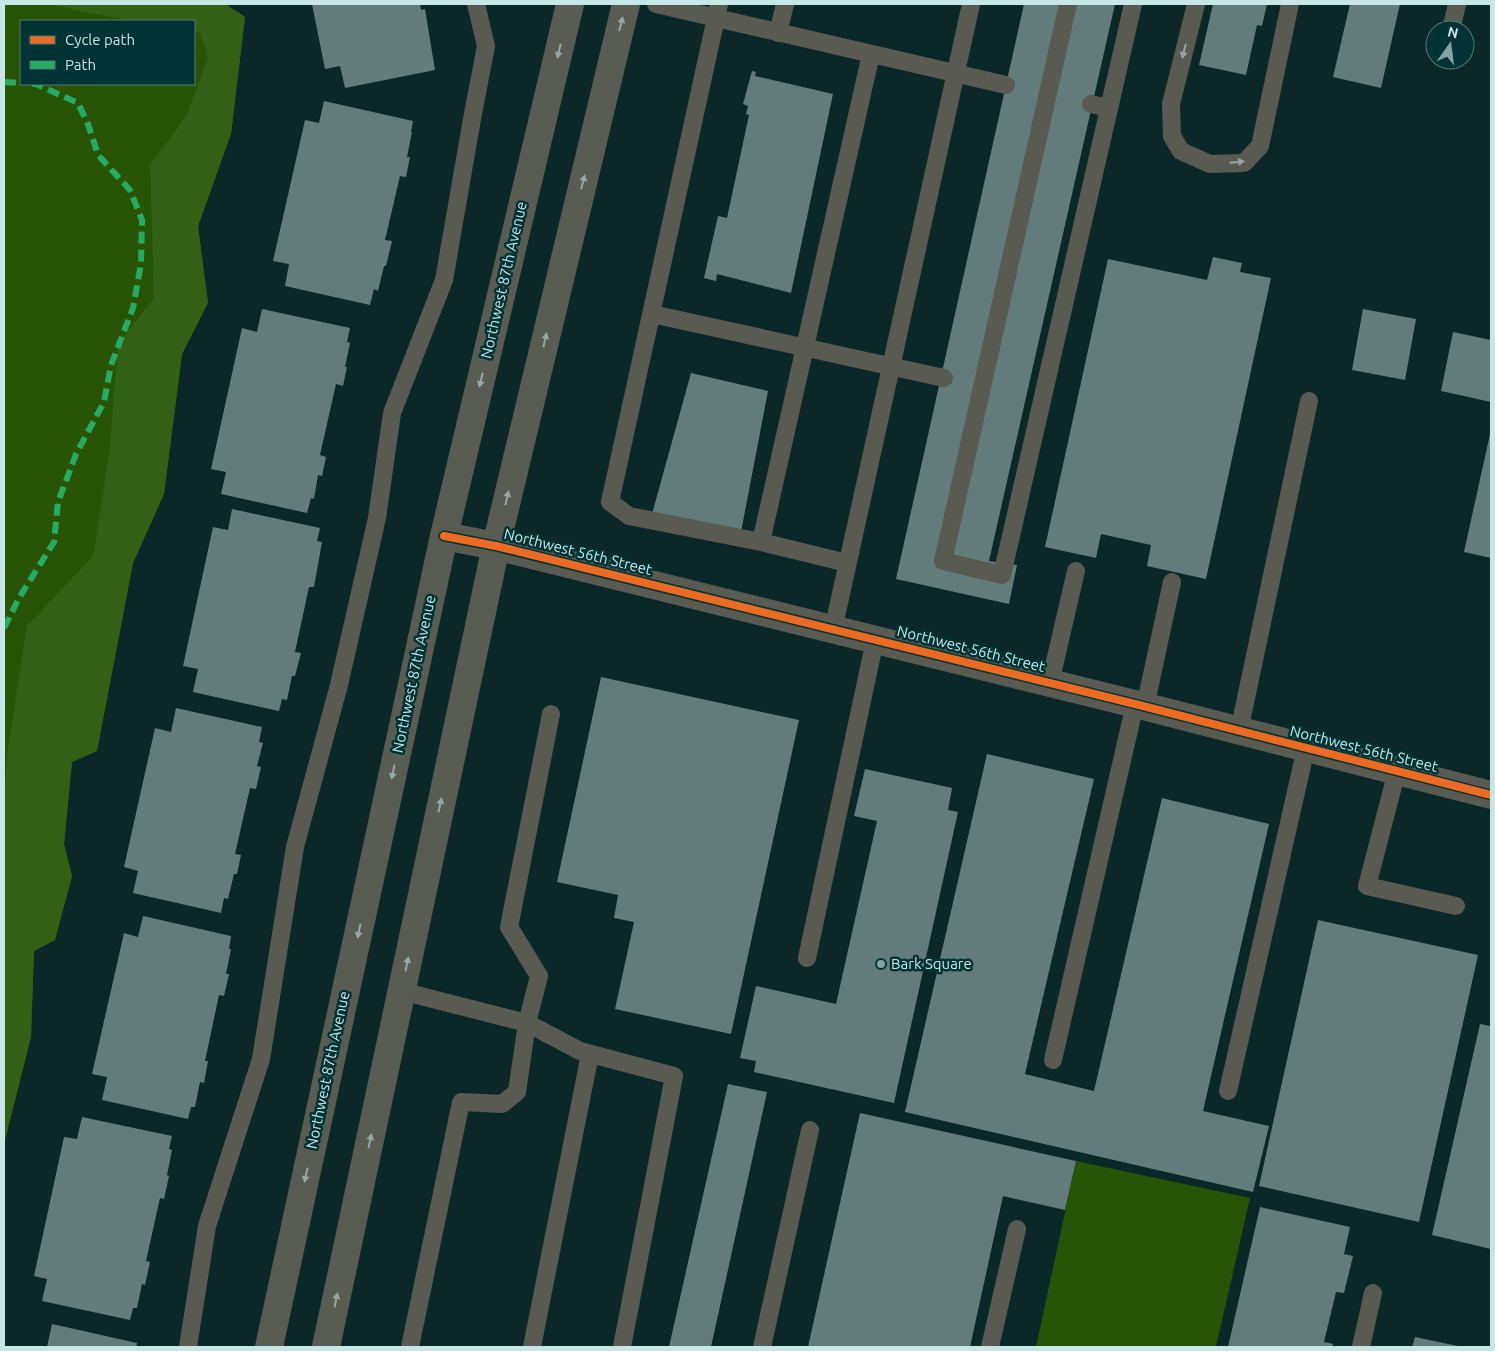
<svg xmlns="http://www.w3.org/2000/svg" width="1495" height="1351" font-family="Ubuntu,sans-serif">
  <rect width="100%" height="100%" fill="#0c2727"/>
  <!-- green -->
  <path fill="#285405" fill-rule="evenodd" d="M4,4H225L245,17L231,134L198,226L208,303L182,354L164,494L133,563L97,751L72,762L64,844L72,876L55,940L34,951L31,1037L4,1144ZM21,21H194V84H21Z
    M1076,1161L1250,1198L1216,1347H1036Z"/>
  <!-- forest -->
  <path fill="#326014" d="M51,4H225L245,17L231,134L198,226L208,303L182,354L164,494L133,563L97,751L72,762L64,844L72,876L55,940L34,951L31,1037L4,1144V793L9,741L27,626L93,556L109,455L118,344L154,298L150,165L187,115L208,58L200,33L194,32V21H133L84,12Z"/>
  <!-- building -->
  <path fill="#637c7b" d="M312,4H420L421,10L425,9L435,70L345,88L340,66L325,69Z
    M1024,4H1115L989,561L1017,565L1009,604L896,579Z
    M1213,4H1267L1262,26L1257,25L1246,75L1199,65Z
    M1350,4H1400L1381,88L1333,77Z
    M752,71L756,72L755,76L833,94L791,293L717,274L716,281L704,278L718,216L727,218L749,115L746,114L748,106L743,104Z
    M324,101L413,121L411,132H412L407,157H410L406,177L400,176L385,240L392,241L386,266H384L378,291L374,289L370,305L285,286L289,264L273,261L305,120L319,123Z
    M1213,257L1242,263L1240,272L1271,278L1206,579L1147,566L1151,545L1101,534L1096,558L1045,547L1108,259L1207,280Z
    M262,309L350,328L347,342L350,343L345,367H347L343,386L336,384L320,455L326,457L322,476L318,475L314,499L311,498L307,513L221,494L226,472L211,469L242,328L257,332Z
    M1363,309L1416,319L1405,380L1352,370Z
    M1453,332L1491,340V402L1441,391Z
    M691,373L768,391L741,532L652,514Z
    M1490,434H1491V558L1464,552Z
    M232,509L320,528L317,541L322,542L314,587H309L295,652L301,653L295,676H292L287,700L282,699L279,711L193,692L198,669L183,666L213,527L228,530Z
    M601,677L799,720L731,1034L615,1009L634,922L614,918L618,895L557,882Z
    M176,708L262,727L259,742L263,743L257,766L261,767L256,789L250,788L235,854L241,855L237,874H234L228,899L224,898L221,913L133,893L138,871L124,867L155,728L171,732Z
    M987,754L1094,779L1025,1074L1094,1091L1162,798L1269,824L1203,1111L1269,1126L1253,1192L905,1112Z
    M865,769L952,788L948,810L958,812L894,1103L754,1072L756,1061L740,1058L756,986L836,1004L877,821L854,816Z
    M143,916L231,936L229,949H231L226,974H229L224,996L219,995L205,1061H208L204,1083L200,1082L195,1107H191L188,1119L102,1100L107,1077L92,1074L124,933L138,937Z
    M1318,920L1478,955L1419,1222L1259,1186Z
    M1480,1024L1491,1026V1249L1432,1235Z
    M728,1084L767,1092L711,1347H669Z
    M860,1113L1076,1161L1065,1210L1003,1196L970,1347H808Z
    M82,1117L172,1136L169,1149L172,1150L167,1175L169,1176L164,1199L160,1198L146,1261L150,1262L145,1285L142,1284L137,1308H133L130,1320L42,1301L47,1279L34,1276L64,1137L77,1139Z
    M1260,1207L1350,1227L1344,1254L1353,1256L1344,1293L1336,1292L1324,1342L1333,1344L1332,1347H1228Z
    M52,1324L137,1343L136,1347H47Z
    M1415,1337L1458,1346V1347H1412Z"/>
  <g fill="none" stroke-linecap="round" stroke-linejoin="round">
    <!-- service -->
    <path stroke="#595a52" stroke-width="18" d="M656,4L1006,85
      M719,4L610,502L629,516L761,542
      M1068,4L943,561L1002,575L1133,4
      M1196,4L1171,104L1172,136L1181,151L1210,164L1244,163L1260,146L1290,4
      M1451,30L1457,4
      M778,33L785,4
      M1091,104L1109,108
      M652,314L944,378
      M847,563L761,542L871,54
      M833,630L971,4
      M1050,683L1076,571
      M1145,707L1172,582
      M1239,731L1309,401
      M1397,771L1367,886L1456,906
      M807,958L875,640
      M401,991L527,1023L539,976L509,927L551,714
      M1053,1060L1135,704
      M1228,1091L1306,748
      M188,1347L207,1226L261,1059L295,847L339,685L377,518L392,413L444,280L472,119L486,46L476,4
      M410,1347L461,1102L502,1104L517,1092L527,1023L580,1051L674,1076L622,1347
      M532,1347L590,1054
      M762,1347L810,1130
      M990,1347L1017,1229
      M1361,1347L1373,1293"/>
    <!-- minor -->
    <path stroke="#595a52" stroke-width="28" d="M444,536L496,546L1135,704L1491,795"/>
    <!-- secondary -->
    <path stroke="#585c52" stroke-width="28" d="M269,1347L444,536L570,4
      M326,1347L496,546L626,4"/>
    <!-- quiet -->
    <path stroke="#26ab63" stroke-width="6" stroke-dasharray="12 6" stroke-linecap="butt" d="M4,82L21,83
      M4,628L19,598L54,542L58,502L76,454L104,402L111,365L133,308L141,264L142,220L130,190L98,155L88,124L78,103L36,84H32"/>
    <defs>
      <path id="cycleway" d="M444,536L496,546L1135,704L1491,795"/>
    </defs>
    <!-- cycleway casing -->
    <use href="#cycleway" stroke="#033" stroke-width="11"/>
    <!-- cycleway -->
    <use href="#cycleway" stroke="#ed6a23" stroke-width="8"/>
  </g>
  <!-- one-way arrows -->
  <defs><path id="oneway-solid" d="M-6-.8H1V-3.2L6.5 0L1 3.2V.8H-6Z" transform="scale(1.25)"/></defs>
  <g fill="#96a8a3">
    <use href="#oneway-solid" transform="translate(621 24) rotate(-76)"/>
    <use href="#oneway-solid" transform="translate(559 51) rotate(103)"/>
    <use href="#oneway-solid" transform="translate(583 182) rotate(-76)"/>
    <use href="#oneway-solid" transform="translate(545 340) rotate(-77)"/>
    <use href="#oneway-solid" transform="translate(481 380) rotate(103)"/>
    <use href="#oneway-solid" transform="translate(507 498) rotate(-77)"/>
    <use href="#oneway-solid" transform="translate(393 772) rotate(102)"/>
    <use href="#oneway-solid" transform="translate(440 805) rotate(-78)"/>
    <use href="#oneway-solid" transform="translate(359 931) rotate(102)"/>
    <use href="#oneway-solid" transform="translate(407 964) rotate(-78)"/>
    <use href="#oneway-solid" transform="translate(370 1141) rotate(-78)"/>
    <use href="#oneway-solid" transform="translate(306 1175) rotate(102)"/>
    <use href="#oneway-solid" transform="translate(336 1300) rotate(-78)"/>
  </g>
  <g fill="#96a7a3">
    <use href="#oneway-solid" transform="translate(1184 51) rotate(104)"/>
    <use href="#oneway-solid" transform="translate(1237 162) rotate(-5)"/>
  </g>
  <!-- markers -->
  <circle fill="#86a3a3" stroke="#033" stroke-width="2" cx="881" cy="964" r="5"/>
  <g text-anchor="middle" stroke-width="5" stroke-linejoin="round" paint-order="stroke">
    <!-- street labels -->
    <g font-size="15" fill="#c8e6e6" stroke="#033">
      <text transform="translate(504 280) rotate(-77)" y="5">Northwest 87th Avenue</text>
      <text transform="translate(578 552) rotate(14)" y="5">Northwest 56th Street</text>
      <text transform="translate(971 649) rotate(14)" y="5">Northwest 56th Street</text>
      <text transform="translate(414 674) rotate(-78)" y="5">Northwest 87th Avenue</text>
      <text transform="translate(1364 749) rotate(14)" y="5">Northwest 56th Street</text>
      <text transform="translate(328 1070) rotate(-78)" y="5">Northwest 87th Avenue</text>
    </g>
    <!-- poi labels -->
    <g font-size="15" fill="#c8e6e6" stroke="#033" text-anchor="start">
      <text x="891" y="969">Bark Square</text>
    </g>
  </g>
  <!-- border -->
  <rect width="1495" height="1351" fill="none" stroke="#c8e6e6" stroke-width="10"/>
  <!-- legend -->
  <rect x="20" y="20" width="175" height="65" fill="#003333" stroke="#507b7b"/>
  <rect x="30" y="36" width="25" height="8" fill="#ed6a23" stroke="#507b7b"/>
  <text x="65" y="45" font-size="15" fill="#c8e6e6">Cycle path</text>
  <rect x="30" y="61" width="25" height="8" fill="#26ab63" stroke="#507b7b"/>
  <text x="65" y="70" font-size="15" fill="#c8e6e6">Path</text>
  <!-- north arrow -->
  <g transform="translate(1450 45) rotate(14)"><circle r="24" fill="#003333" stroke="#507b7b"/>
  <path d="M0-4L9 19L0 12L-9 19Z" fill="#86a3a3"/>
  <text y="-8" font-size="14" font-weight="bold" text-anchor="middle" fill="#c8e6e6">N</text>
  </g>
</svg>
